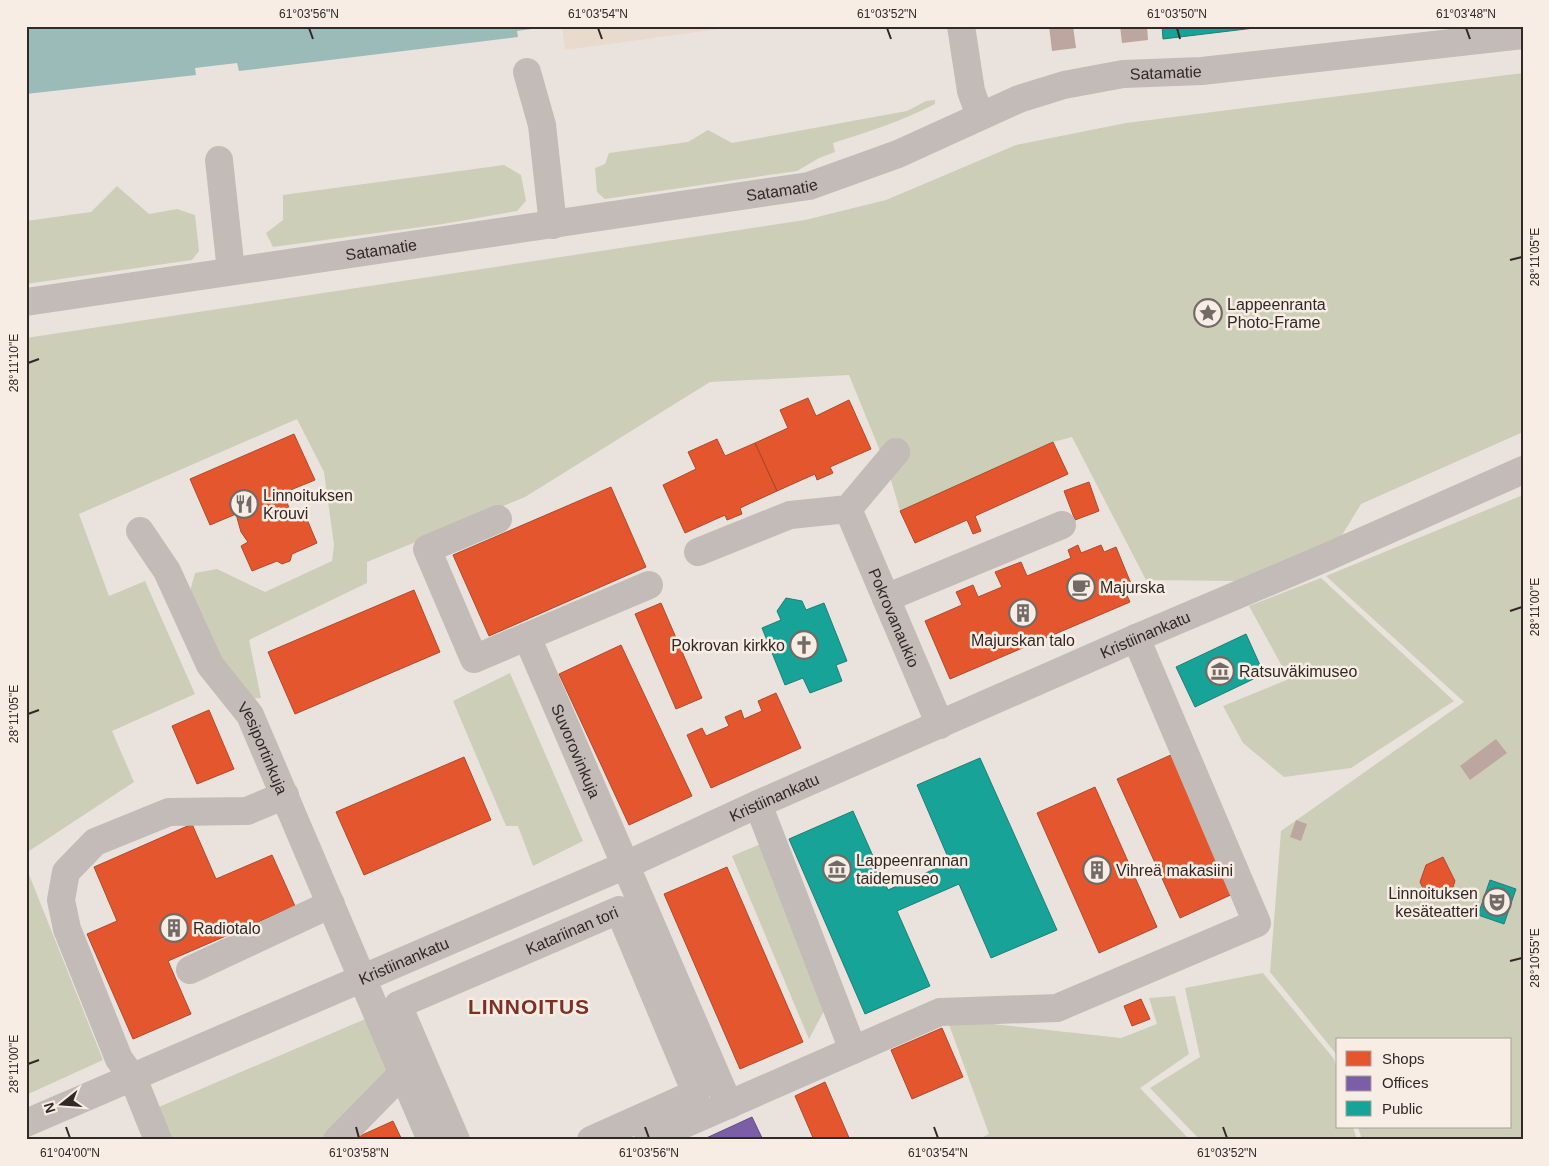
<svg xmlns="http://www.w3.org/2000/svg" width="1549" height="1166" font-family="Arial,sans-serif">
  <rect width="100%" height="100%" fill="#eae3dd"/>
  <!-- green -->
  <path fill="#ccceb8" d="M1523,73V432L1361,504L1339,540L1235,581L1146,580L1072,437L1053,442L900,511L889,473L849,375L710,382L525,497L367,562V583L249,640L261,698L248,699L211,650L189,595L195,573L217,569L265,592L332,561L334,545L324,472L297,419L79,514L109,596L145,581L195,694L112,731L134,782L26,853V338L805,220L886,200L1016,145L1126,123Z
    M935,100V104C902,121 868,132 833,143L835,152L819,158L797,171L605,199L597,192L595,168L605,164L609,153L688,142L708,130L732,143L907,111L926,101Z
    M504,165L521,175L526,201L517,211L443,224L273,247L266,233L283,220V195Z
    M117,186L149,214L177,209L195,215L199,251L192,260L26,284V221L91,212Z
    M1523,495V1140H1362L1358,1127H1510V1040H1338V1059L1337,1055L1270,972L1281,831L1464,702L1326,576Z
    M1321,578L1454,701L1351,768L1284,777L1243,743L1223,706L1289,679L1249,606Z
    M510,673L583,841L533,866L518,826H506L453,701Z
    M763,843L825,1009L809,1039L732,856Z
    M26,867L103,1060L26,1095Z
    M1263,973L1334,1059L1338,1073V1127H1353L1357,1140H1200L1150,1088L1200,1057L1185,988Z
    M1175,996L1189,1054L1140,1088L1190,1140H977L989,1134L947,1019L1121,1038L1157,1024L1149,998Z
    M370,1017L391,1070L329,1140H166L154,1109Z"/>
  <!-- plaza -->
  <path fill="#e8dacd" d="M562,26H741L565,50Z"/>
  <!-- water -->
  <path fill="#9bbbb8" d="M26,26H554L517,31L518,37L239,71L237,63L195,68L196,75L26,94Z"/>
  <!-- shops -->
  <path fill="#e4572e" stroke="#af492c" d="M808,398L816,416L849,400L871,449L830,467L833,473L817,480L815,474L777,491L755,443L788,428L780,410Z
    M294,434L315,480L283,493L295,522L306,517L317,543L292,554L290,561L282,564L277,561L252,571L241,546L248,542L241,532L236,514L210,525L190,479Z
    M717,439L725,456L755,443L777,491L740,508L742,514L727,520L725,515L685,533L663,485L696,469L688,452Z
    M1053,442L1068,474L975,516L981,531L973,534L967,520L915,543L900,511Z
    M1089,482L1099,511L1075,520L1064,491Z
    M611,487L646,567L489,636L453,555Z
    M1078,545L1081,553L1101,545L1104,552L1116,547L1132,586L1124,589L1130,602L950,679L925,621L962,605L956,592L973,585L978,597L1002,587L995,572L1021,562L1027,576L1071,558L1068,550Z
    M414,590L440,652L295,714L268,652Z
    M661,603L702,698L676,709L635,614Z
    M621,645L692,796L629,825L559,674Z
    M776,693L801,748L711,788L687,735L702,728L706,736L729,726L725,717L741,710L744,719L762,711L758,701Z
    M209,710L234,769L197,784L172,726Z
    M1173,754L1235,893L1180,918L1117,779Z
    M464,757L491,820L364,875L336,812Z
    M1095,787L1157,927L1099,953L1037,813Z
    M192,824L216,879L272,855L295,906L168,961L191,1014L133,1039L87,934L117,921L94,867Z
    M1443,857L1455,881L1453,887L1428,899L1420,882L1426,865Z
    M727,867L803,1042L740,1069L664,894Z
    M1141,999L1150,1019L1132,1026L1124,1006Z
    M942,1028L963,1077L912,1099L891,1050Z
    M825,1082L850,1140H814L795,1096Z
    M393,1121L402,1140H351Z"/>
  <!-- offices -->
  <path fill="#7b5ea7" stroke="#654e80" d="M752,1117L763,1140H702Z"/>
  <!-- public -->
  <path fill="#17a398" stroke="#1f7e76" d="M1162,26H1271L1163,39Z
    M786,598L802,601L806,610L824,603L847,661L836,665L842,681L810,693L803,678L785,685L762,628L781,620L777,611Z
    M1246,634L1264,674L1195,707L1176,667Z
    M980,758L1057,930L991,958L959,884L897,911L930,986L865,1014L789,839L853,811L888,890L950,862L917,785Z
    M1490,880L1516,889L1504,924L1478,915Z"/>
  <!-- building -->
  <path fill="#bda69f" d="M1049,26H1073L1076,48L1052,51Z
    M1120,26H1147L1148,40L1122,43Z
    M1496,739L1507,753L1470,780L1460,766Z
    M1296,820L1307,824L1301,841L1290,837Z"/>
  <g fill="none" stroke-linecap="round" stroke-linejoin="round">
    <!-- minor -->
    <g stroke="#c2bbb7" stroke-width="28">
      <path d="M961,26L971,91L980,116"/>
      <path d="M527,72L542,125L553,225"/>
      <path d="M219,160L231,271"/>
      <path id="s1" d="M26,302L809,186L898,154L1019,99L1064,85L1123,74L1202,71L1523,35"/>
      <path id="s2" d="M848,509L940,725"/>
      <path d="M498,519L427,549L474,659L649,585"/>
      <path id="s3" d="M140,531L167,571L210,665L250,715L431,1140"/>
      <path d="M698,552L790,515L848,509L896,452"/>
      <path d="M886,598L1062,525"/>
      <path id="s4" d="M527,637L729,1105"/>
      <path d="M758,804L853,1050"/>
      <path d="M190,970L331,904"/>
      <path id="s5" d="M26,1123L626,865L758,804L1136,638L1327,557L1523,470"/>
      <path d="M158,1140L133,1078L119,1059L67,929L61,900L66,872L95,842L169,812L247,811L285,795"/>
      <path d="M337,1140L403,1073"/>
      <path id="s6" d="M456,1140L398,1005L619,910L696,1093L591,1140"/>
      <path d="M648,1140L940,1012L1057,1008L1257,923L1136,638"/>
    </g>
  </g>
  <!-- ticks -->
  <path fill="none" stroke="#322926" stroke-width="2" d="M309,28L313,39M598,28L602,39M887,28L891,39M1177,28L1180,39M1466,28L1470,39M1510,260L1522,257M28,363L39,359M1510,611L1522,607M28,714L39,710M1510,961L1522,958M28,1064L39,1060M66,1127L70,1138M356,1127L359,1138M645,1127L649,1138M934,1127L938,1138M1223,1127L1227,1138"/>
  <!-- icons -->
  <defs>
    <symbol id="sight-ring" viewBox="-11 -11 22 22"><circle r="9.5" fill="#f7ede4" stroke="#726a66" stroke-width="1.5"/><path d="M0-6L1.8-2.2L6-1.7L2.9 1.2L3.7 5.4L0 3.3L-3.7 5.4L-2.9 1.2L-6-1.7L-1.8-2.2Z" fill="#726a66"/></symbol>
    <symbol id="restaurant-ring" viewBox="-11 -11 22 22"><circle r="9.5" fill="#f7ede4" stroke="#726a66" stroke-width="1.5"/><path d="M-5-6h1v4h1v-4h1v4h1v-4h1v5L-1.5 .5V6h-2V.5L-5-1ZM5-6V6H3V1.5H1.5Q1.5-4 5-6Z" fill="#726a66"/></symbol>
    <symbol id="cafe-ring" viewBox="-11 -11 22 22"><circle r="9.5" fill="#f7ede4" stroke="#726a66" stroke-width="1.5"/><path d="M-5.5-4.5H6V0H3Q3 3.5 0 3.5H-2.5Q-5.5 3.5-5.5 0ZM3-3.2v2h1.7v-2ZM-6 4.5H4V6H-6Z" fill="#726a66"/></symbol>
    <symbol id="building-ring" viewBox="-11 -11 22 22"><circle r="9.5" fill="#f7ede4" stroke="#726a66" stroke-width="1.5"/><path d="M-4-6H4V6H1V3H-1V6H-4ZM-2.5-4.3h1.7v1.8h-1.7ZM.8-4.3h1.7v1.8H.8ZM-2.5-1h1.7V.8h-1.7ZM.8-1h1.7V.8H.8Z" fill="#726a66"/></symbol>
    <symbol id="church-ring" viewBox="-11 -11 22 22"><circle r="9.5" fill="#f7ede4" stroke="#726a66" stroke-width="1.5"/><path d="M-1.2-6h2.4v3.5h3.3v2.4h-3.3V6h-2.4V-.1h-3.3v-2.4h3.3Z" fill="#726a66"/></symbol>
    <symbol id="museum-ring" viewBox="-11 -11 22 22"><circle r="9.5" fill="#f7ede4" stroke="#726a66" stroke-width="1.5"/><path d="M0-6L6-3V-2H-6V-3ZM-5-1h2V3h-2ZM-1-1h2V3h-2ZM3-1h2V3H3ZM-6 4H6V6H-6Z" fill="#726a66"/></symbol>
    <symbol id="theatre-ring" viewBox="-11 -11 22 22"><circle r="9.5" fill="#f7ede4" stroke="#726a66" stroke-width="1.5"/><path d="M-5-5.5Q0-4 5-5.5V0Q5 5 0 6Q-5 5-5 0ZM-3.3-2.5H-1v1.5H-3.3ZM1-2.5H3.3v1.5H1ZM-2.8 1Q0 5.5 2.8 1Z" fill="#726a66"/></symbol>
  </defs>
  <g fill-rule="evenodd">
    <use href="#sight-ring" x="1192" y="297" width="32" height="32"/>
    <use href="#restaurant-ring" x="228" y="488" width="32" height="32"/>
    <use href="#cafe-ring" x="1065" y="571" width="32" height="32"/>
    <use href="#building-ring" x="1007" y="597" width="32" height="32"/>
    <use href="#church-ring" x="788" y="629" width="32" height="32"/>
    <use href="#museum-ring" x="1204" y="655" width="32" height="32"/>
    <use href="#museum-ring" x="821" y="853" width="32" height="32"/>
    <use href="#building-ring" x="1081" y="854" width="32" height="32"/>
    <use href="#theatre-ring" x="1481" y="886" width="32" height="32"/>
    <use href="#building-ring" x="158" y="912" width="32" height="32"/>
  </g>
  <g text-anchor="middle" stroke-width="5" stroke-linejoin="round" paint-order="stroke">
    <!-- street labels -->
    <g font-size="16" fill="#322926" stroke="#f7ede4">
      <text dy="6" stroke="none"><textPath href="#s1" startOffset="1169">Satamatie</textPath></text>
      <text dy="6" stroke="none"><textPath href="#s1" startOffset="764">Satamatie</textPath></text>
      <text dy="6" stroke="none"><textPath href="#s1" startOffset="359">Satamatie</textPath></text>
      <text dy="6" stroke="none"><textPath href="#s2" startOffset="118">Pokrovanaukio</textPath></text>
      <text dy="6" stroke="none"><textPath href="#s5" startOffset="1221">Kristiinankatu</textPath></text>
      <text dy="6" stroke="none"><textPath href="#s3" startOffset="251">Vesiportinkuja</textPath></text>
      <text dy="6" stroke="none"><textPath href="#s4" startOffset="124">Suvorovinkuja</textPath></text>
      <text dy="6" stroke="none"><textPath href="#s5" startOffset="816">Kristiinankatu</textPath></text>
      <text dy="6" stroke="none"><textPath href="#s6" startOffset="336">Katariinan tori</textPath></text>
      <text dy="6" stroke="none"><textPath href="#s5" startOffset="411">Kristiinankatu</textPath></text>
    </g>
    <!-- poi labels -->
    <g font-size="16" fill="#322926" stroke="#f7ede4" text-anchor="start">
      <text x="1227" y="310">Lappeenranta<tspan x="1227" dy="18">Photo-Frame</tspan></text>
      <text x="263" y="501">Linnoituksen<tspan x="263" dy="18">Krouvi</tspan></text>
      <text x="1100" y="593">Majurska</text>
      <text x="1023" y="646" text-anchor="middle">Majurskan talo</text>
      <text x="785" y="651" text-anchor="end">Pokrovan kirkko</text>
      <text x="1239" y="677">Ratsuväkimuseo</text>
      <text x="856" y="866">Lappeenrannan<tspan x="856" dy="18">taidemuseo</tspan></text>
      <text x="1116" y="876">Vihreä makasiini</text>
      <text x="1478" y="899" text-anchor="end">Linnoituksen<tspan x="1478" dy="18">kesäteatteri</tspan></text>
      <text x="193" y="934">Radiotalo</text>
    </g>
    <!-- district labels -->
    <g font-size="21" font-weight="bold" letter-spacing="1" fill="#7c3124" stroke="#f7ede4">
      <text x="529" y="1014">LINNOITUS</text>
    </g>
  </g>
  <!-- border -->
  <rect width="1549" height="1166" fill="none" stroke="#f7ede4" stroke-width="55"/>
  <!-- legend -->
  <rect x="1336" y="1038" width="175" height="90" fill="#f7ede4" stroke="#a89f98"/>
  <rect x="1346" y="1051" width="25" height="15" fill="#e4572e" stroke="#a89f98"/>
  <text x="1382" y="1064" font-size="15" fill="#322926">Shops</text>
  <rect x="1346" y="1076" width="25" height="15" fill="#7b5ea7" stroke="#a89f98"/>
  <text x="1382" y="1088" font-size="15" fill="#322926">Offices</text>
  <rect x="1346" y="1101" width="25" height="15" fill="#17a398" stroke="#a89f98"/>
  <text x="1382" y="1114" font-size="15" fill="#322926">Public</text>
  <!-- north arrow -->
  <g transform="translate(62 1104) rotate(253)" stroke="#f7ede4" stroke-width="4" paint-order="stroke">
  <path d="M0-4L9 19L0 12L-9 19Z" fill="#322926"/>
  <text y="-8" font-size="14" font-weight="bold" text-anchor="middle" fill="#322926">N</text>
  </g>
  <rect x="28" y="28" width="1494" height="1110" fill="none" stroke="#322926" stroke-width="2"/>
  <g font-size="12" text-anchor="middle" fill="#322926">
    <text x="309" y="18">61°03'56"N</text>
    <text x="598" y="18">61°03'54"N</text>
    <text x="887" y="18">61°03'52"N</text>
    <text x="1177" y="18">61°03'50"N</text>
    <text x="1466" y="18">61°03'48"N</text>
    <text transform="translate(1535 257) rotate(-90)" y="4">28°11'05"E</text>
    <text transform="translate(14 363) rotate(-90)" y="4">28°11'10"E</text>
    <text transform="translate(1535 607) rotate(-90)" y="4">28°11'00"E</text>
    <text transform="translate(14 714) rotate(-90)" y="4">28°11'05"E</text>
    <text transform="translate(1535 958) rotate(-90)" y="4">28°10'55"E</text>
    <text transform="translate(14 1064) rotate(-90)" y="4">28°11'00"E</text>
    <text x="70" y="1157">61°04'00"N</text>
    <text x="359" y="1157">61°03'58"N</text>
    <text x="649" y="1157">61°03'56"N</text>
    <text x="938" y="1157">61°03'54"N</text>
    <text x="1227" y="1157">61°03'52"N</text>
  </g>
</svg>
